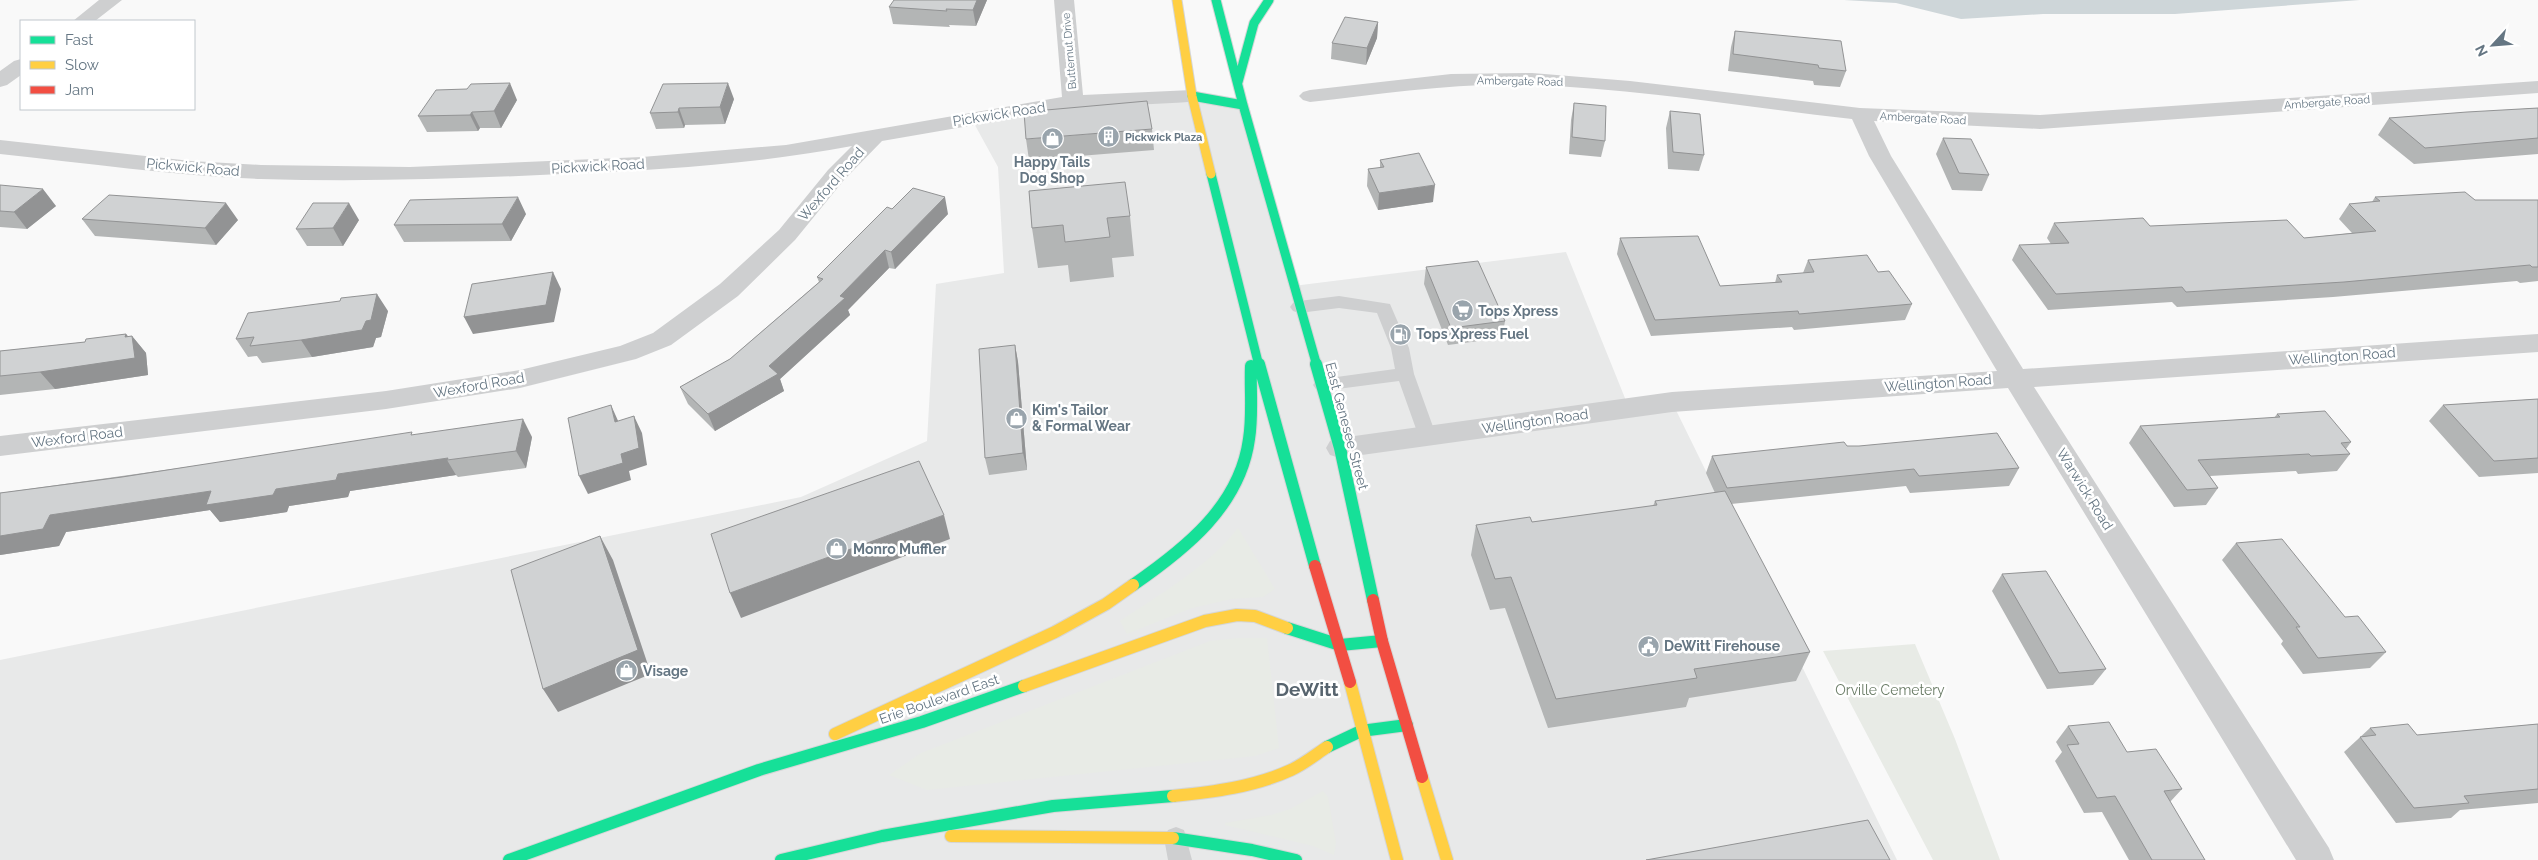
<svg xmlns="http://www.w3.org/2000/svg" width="2538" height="860" font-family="Raleway,sans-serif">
  <rect width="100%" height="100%" fill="#f9f9f9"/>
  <!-- built -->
  <path fill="#e8e9e9" d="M1112,99L1243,105L1293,286L1566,252L1629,408L1672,402L1897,860H0V660L801,497L927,441L936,284L1004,273L998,167L971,118Z"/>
  <!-- green -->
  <path fill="#e8ebe6" d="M1238,528L1275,589L1263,597L1231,599L1192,608L1127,634L1120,621C1159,595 1210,565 1238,528Z
    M1238,638H1267L1279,748L1255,756L927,790L889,775L921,753L1210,641Z
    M1915,644L1955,739L2000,860H1933L1823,651Z
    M1323,791L1328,797L1336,843L1334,855L1313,846L1225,825V823L1271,815L1290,809Z"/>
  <!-- water -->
  <path fill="#ced6d9" d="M1844,0H2360L2175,14H2043L1961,19L1896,3Z"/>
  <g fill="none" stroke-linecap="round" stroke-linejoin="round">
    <defs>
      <path id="fast-far1" d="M1216,0L1243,105L1317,366
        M1238,82L1254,23L1269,0
        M1192,96L1243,105
        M1211,174L1259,366"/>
      <path id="fast" d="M1259,364L1315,566
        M1316,364L1340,448L1373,600
        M1133,585C1185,549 1240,506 1249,439C1253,415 1250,390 1251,366
        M1287,628L1340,645L1382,641
        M1327,747L1361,731L1407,725
        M1173,838L1252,850L1296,860
        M509,860L759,770L922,722L1024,686
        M781,860L882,836L1053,806L1173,796"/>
      <path id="slow-far1" d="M1177,0L1192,96L1211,174"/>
      <path id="slow" d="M1350,682L1397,860
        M1024,686L1205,621L1237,615L1255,616L1287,628
        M835,734L1055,632L1106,604L1133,585
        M1422,777L1447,860
        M1173,796C1213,792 1254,787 1291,770C1304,764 1315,755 1327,747
        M951,836L1173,838"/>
      <path id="jam" d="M1315,566L1350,682
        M1373,600L1382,641L1422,777"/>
    </defs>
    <!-- fast-far1 casing -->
    <use href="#fast-far1" stroke="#d5d6d7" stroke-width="11"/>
    <!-- fast casing -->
    <use href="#fast" stroke="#d5d6d7" stroke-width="14"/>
    <!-- slow-far1 casing -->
    <use href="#slow-far1" stroke="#d5d6d7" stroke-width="11"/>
    <!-- slow casing -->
    <use href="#slow" stroke="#d5d6d7" stroke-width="14"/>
    <!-- jam casing -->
    <use href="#jam" stroke="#d5d6d7" stroke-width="14"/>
    <!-- lane -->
    <path fill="#cecfd0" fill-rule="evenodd" d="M1339,296L1390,304L1409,348L1414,374L1436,435L1434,440L1427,442L1420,440L1399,381L1322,391L1316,389L1313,385L1316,381L1322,379L1395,369L1391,348L1377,313L1339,308L1299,313L1293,311L1290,307L1293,303L1299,301Z
      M1176,827L1184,830L1192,860H1168L1164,838L1168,830Z"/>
    <!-- street -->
    <path fill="#cecfd0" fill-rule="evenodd" d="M99,0H122L95,21H73Z
      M1054,0H1074L1083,95L1192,90L1199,92L1203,96L1199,100L1192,102L1073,108L882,141L844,180L795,240L738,296L671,345L636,359L520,388L386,409L0,456V436L386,391L520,370L620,346L653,333L720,284L779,230L828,170L852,146C756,164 659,170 561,174C461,179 361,182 261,179C174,176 87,163 0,154V140L191,161L261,165L410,167L642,157L786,145L1062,97Z
      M21,59V75L7,85L0,87V71L14,61Z
      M1532,73L1630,81L1860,108L2040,115L2538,81V93L2040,129L1874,121L1891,156L2023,369L2538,334V352L2034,387L2329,848L2334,860H2296L2008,388L1672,412L1340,458L1330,455L1326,448L1330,441L1340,438L1672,392L1997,371L1869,156L1852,119C1746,107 1639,89 1532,85C1458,82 1384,94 1310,102L1303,100L1299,96L1303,92L1310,90L1451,74Z"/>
    <!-- fast-far1 -->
    <use href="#fast-far1" stroke="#16e098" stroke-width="9"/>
    <!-- fast -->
    <use href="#fast" stroke="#16e098" stroke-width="12"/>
    <!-- slow-far1 -->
    <use href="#slow-far1" stroke="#ffcf43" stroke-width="9"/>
    <!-- slow -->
    <use href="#slow" stroke="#ffcf43" stroke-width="12"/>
    <!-- jam -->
    <use href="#jam" stroke="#f24e42" stroke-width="12"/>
  </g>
  <!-- wall -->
  <path fill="#b3b5b5" d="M987,0L976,26L949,25L950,27L893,24L889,7Z
    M1378,22L1377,38L1366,65L1331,59L1332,43Z
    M1735,31L1846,71L1840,87L1814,85L1813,81L1728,71L1731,47Z
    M734,99L725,124L685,125L684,128L656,129L650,113Z
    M517,100L501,128H480L478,131L427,132L418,116Z
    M1574,103L1605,141L1601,157L1569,154L1571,120Z
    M2538,108V154L2414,164L2378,135L2389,118Z
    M1670,111L1704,155L1699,171L1668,169L1666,128Z
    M1152,129L1154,150L1029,160L1026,139Z
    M1943,138L1989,175L1982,191L1952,190L1936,154Z
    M1380,160L1433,202L1378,210L1367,186L1368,169L1380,168Z
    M0,185L56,206L27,229L0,227Z
    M1029,191L1130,216L1134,256L1112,258L1114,277L1070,282L1068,265L1038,268L1032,228Z
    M2375,197L2475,200H2538V281L2520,283L2517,281L2333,297L2177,307L2172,302L2048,310L2012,260L2019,245L2051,244L2047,238L2054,223L2150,226L2304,238L2352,233L2339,219L2349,204L2372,202Z
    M892,209L948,214L895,269L889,268L848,310L850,315L780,379L784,391L715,431L688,404L680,387L730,359L819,282L817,277Z
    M526,214L511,241L404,242L394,225Z
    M82,219L238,220L216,245L95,236Z
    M359,220L343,246H307L296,229Z
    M1620,238L1720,286L1775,283L1777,275L1803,273L1808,260L1878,272L1912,304L1905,320L1794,330L1792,327L1651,336L1617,254Z
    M1426,267L1505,321L1502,338L1448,345L1424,284Z
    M388,311L381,337L376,338L373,347L312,357L262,363L257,356L248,357L236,339Z
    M126,334L128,337L132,336L146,353L148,375L55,389L0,395V351L85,342Z
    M1015,345L1018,362L1027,470L989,475L985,458Z
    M2538,399V473L2479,477L2429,421L2443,405Z
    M2277,414L2351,442L2346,449L2350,454L2337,471L2298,474L2296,471L2210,476L2218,488L2206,505L2174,507L2129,443L2140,426L2274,418Z
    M414,435L532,437L526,468L458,477L456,475L350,491L348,497L289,506L287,512L220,522L210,510L66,532L59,546L0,555V493Z
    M1847,446L2019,468L2009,486L1910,493L1906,486L1731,504L1810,652L1796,681L1689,698L1686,707L1548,728L1505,608L1490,610L1471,555L1476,525L1532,522L1653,506L1655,501L1715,493L1706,473L1712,456Z
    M2236,543L2345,617L2386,652L2370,668L2303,674L2281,644L2283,641L2222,560Z
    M2002,574L2106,669L2093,685L2047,689L1992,591Z
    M2538,724V803L2460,810L2451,818L2396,823L2344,752L2370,728L2417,735Z
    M2068,726L2127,752L2182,789L2170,802L2205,860H2129L2102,812L2084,813L2055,761L2062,752L2056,742Z"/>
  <!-- shaded-wall -->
  <path fill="#929394" d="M977,0H987L976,26L973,10Z
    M1378,22L1377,38L1366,65L1367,48Z
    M510,83L517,100L501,128L494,111Z
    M728,83L734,99L725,124L720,107Z
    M679,108L685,125L684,128L678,112Z
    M472,112L480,128L478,131L470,115Z
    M1435,185L1433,202L1378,210L1379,193Z
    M43,189L56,206L27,229L14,212Z
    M518,197L526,214L511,241L502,224Z
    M945,197L948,214L895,269L891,252Z
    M226,203L238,220L216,245L205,228Z
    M349,203L359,220L343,246L333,228Z
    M885,250L889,268L848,310L850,315L780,379L784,391L715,431L708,414L769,366L840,296Z
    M553,272L561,289L554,322L473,334L464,317Z
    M377,294L388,311L381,337L376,338L373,347L312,357L301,340Z
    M126,334L133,342L132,336L146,353L148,375L55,389L40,372L125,337Z
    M1015,345L1018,362L1027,470L1023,453Z
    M611,405L619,423L615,422Z
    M634,416L642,433L647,465L629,471L631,480L588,494L579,476L621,454Z
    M523,419L532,437L526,468L516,451Z
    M448,458L447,460L456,475L350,491L348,497L289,506L287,512L220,522L210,510L66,532L59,546L0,555V536L50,515L211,491L276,489L338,474Z
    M944,515L950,539L741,618L730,593Z
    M600,536L613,560L651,674L558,712L543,689Z"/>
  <!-- building -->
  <path fill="#d0d2d3" stroke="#929394" d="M894,0H977L973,10L946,9L947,11L889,7Z
    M1345,17L1378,22L1367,48L1332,43Z
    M1735,31L1841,41L1846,71L1819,68L1818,65L1733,54Z
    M510,83L494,111L472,112L470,115L418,116L436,90L467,89L471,84Z
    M728,83L720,107L679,108L678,112L650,113L663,84Z
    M1147,101L1152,129L1026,139L1024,112Z
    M1574,103L1606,106L1605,141L1572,137Z
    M2538,108V138L2425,148L2389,118L2467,112Z
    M1670,111L1700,114L1704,155L1673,152Z
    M1943,138L1971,139L1989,175L1959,173Z
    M1419,153L1435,185L1379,193L1368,169L1384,167L1380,160Z
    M1125,182L1130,216L1107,218L1110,237L1065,242L1063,225L1032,228L1029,191Z
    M0,185L43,189L14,212L0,211Z
    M913,188L945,197L891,252L885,250L840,296L845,298L769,366L778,374L708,414L680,387L730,359L823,279L817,277L887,207L892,209Z
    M2465,192L2475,200H2538V267H2532L2530,265L2344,282L2186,292L2182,287L2056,294L2019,245L2069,243L2054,223L2143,218L2150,226L2287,220L2304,238L2376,231L2349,204L2380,201L2375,197Z
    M109,195L226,203L205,228L82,219Z
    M518,197L502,224L394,225L410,200Z
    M313,203H349L333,228L296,229Z
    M1698,236L1720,286L1782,282L1777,275L1814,272L1808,260L1867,255L1878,272L1889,271L1912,304L1799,314L1798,311L1655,320L1620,238Z
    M1478,261L1505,321L1451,328L1426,267Z
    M553,272L546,305L464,317L472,284Z
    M377,294L371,320L366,321L362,330L301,340L250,346L254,337L236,339L248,313L340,301L341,298Z
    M126,334L125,337L132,336L135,358L40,372L0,376V351L85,342L86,339Z
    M1015,345L1023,453L985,458L979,349Z
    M2538,399V458L2494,461L2443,405Z
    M611,405L615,422L634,416L639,448L621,454L623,463L579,476L568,418Z
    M2325,411L2351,442L2341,443L2350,454L2311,456L2309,454L2198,460L2218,488L2187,490L2140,426L2280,417L2277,414Z
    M523,419L516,451L447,460L448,458L338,474L336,480L276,489L273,495L206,505L211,491L50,515L43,529L0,536V493L122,477L412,432L411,435Z
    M1997,433L2019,468L1919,476L1914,469L1727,488L1712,456L1844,442L1847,446H1859Z
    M919,461L944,515L730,593L711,534Z
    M1725,491L1810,652L1694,669L1697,678L1556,699L1511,577L1495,579L1476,525L1530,517L1532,522L1657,505L1655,501Z
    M600,536L638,650L543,689L511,570Z
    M2282,539L2345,617L2358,616L2386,652L2318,658L2296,627H2300L2236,543Z
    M2046,571L2106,669L2059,673L2002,574Z
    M2109,722L2127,752L2156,749L2182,789L2164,791L2205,860H2152L2115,796L2097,798L2067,745L2079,744L2068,726Z
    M2408,724L2417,735L2538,724V789L2464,796L2469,803L2414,808L2360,737L2376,735L2370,728Z
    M1868,820L1890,860H1646Z"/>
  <!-- icons -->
  <defs>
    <symbol id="building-disc" viewBox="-11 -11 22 22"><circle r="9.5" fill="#99a4ac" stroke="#fff"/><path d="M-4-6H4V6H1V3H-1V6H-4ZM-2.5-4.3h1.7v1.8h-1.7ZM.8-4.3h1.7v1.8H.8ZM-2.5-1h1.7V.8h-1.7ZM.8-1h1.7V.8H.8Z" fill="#fff"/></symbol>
    <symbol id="shop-disc" viewBox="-11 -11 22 22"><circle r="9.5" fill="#99a4ac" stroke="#fff"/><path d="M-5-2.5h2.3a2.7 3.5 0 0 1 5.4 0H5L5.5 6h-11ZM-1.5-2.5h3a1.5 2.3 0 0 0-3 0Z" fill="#fff"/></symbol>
    <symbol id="supermarket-disc" viewBox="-11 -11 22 22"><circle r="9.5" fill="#99a4ac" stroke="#fff"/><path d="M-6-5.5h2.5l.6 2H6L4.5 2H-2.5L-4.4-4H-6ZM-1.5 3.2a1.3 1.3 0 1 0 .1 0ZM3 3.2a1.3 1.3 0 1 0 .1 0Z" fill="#fff"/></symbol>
    <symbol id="fuel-disc" viewBox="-11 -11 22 22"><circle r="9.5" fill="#99a4ac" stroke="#fff"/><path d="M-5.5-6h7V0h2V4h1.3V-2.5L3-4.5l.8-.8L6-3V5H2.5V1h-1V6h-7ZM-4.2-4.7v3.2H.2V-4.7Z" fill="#fff"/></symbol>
    <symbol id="civic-disc" viewBox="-11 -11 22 22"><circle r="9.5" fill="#99a4ac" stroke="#fff"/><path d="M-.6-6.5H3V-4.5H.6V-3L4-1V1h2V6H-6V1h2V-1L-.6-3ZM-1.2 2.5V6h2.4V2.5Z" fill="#fff"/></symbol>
  </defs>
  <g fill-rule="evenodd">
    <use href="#building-disc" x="1096" y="124" width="25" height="25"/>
    <use href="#shop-disc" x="1040" y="126" width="25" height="25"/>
    <use href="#supermarket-disc" x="1450" y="298" width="25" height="25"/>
    <use href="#fuel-disc" x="1388" y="322" width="25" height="25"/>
    <use href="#shop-disc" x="1004" y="406" width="25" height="25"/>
    <use href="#shop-disc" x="824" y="536" width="25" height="25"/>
    <use href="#civic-disc" x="1636" y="634" width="25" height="25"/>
    <use href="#shop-disc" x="614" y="658" width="25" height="25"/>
  </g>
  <g text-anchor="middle" stroke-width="5" stroke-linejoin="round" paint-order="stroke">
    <!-- far-street labels -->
    <g font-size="11" fill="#657683" stroke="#fff">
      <text transform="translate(1069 51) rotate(-95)" y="4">Butternut Drive</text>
      <text transform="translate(1520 81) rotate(1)" y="4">Ambergate Road</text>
      <text transform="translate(2327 102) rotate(-4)" y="4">Ambergate Road</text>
      <text transform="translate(1923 118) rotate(3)" y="4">Ambergate Road</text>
    </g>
    <!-- far-poi labels -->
    <g font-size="11" font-weight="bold" fill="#657683" stroke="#fff" text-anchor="start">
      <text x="1125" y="141">Pickwick Plaza</text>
    </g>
    <!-- street labels -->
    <g font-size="14" fill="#657683" stroke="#fff">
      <text transform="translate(999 114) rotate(-9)" y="5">Pickwick Road</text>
      <text transform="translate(598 166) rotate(-3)" y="5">Pickwick Road</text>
      <text transform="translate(193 167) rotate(5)" y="5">Pickwick Road</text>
      <text transform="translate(831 184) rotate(-49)" y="5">Wexford Road</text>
      <text transform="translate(2342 356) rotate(-4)" y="5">Wellington Road</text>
      <text transform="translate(1938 383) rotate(-4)" y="5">Wellington Road</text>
      <text transform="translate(479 385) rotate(-10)" y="5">Wexford Road</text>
      <text transform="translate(1535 421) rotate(-8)" y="5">Wellington Road</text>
      <text transform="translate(1347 426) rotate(75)" y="5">East Genesee Street</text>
      <text transform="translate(77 437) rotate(-7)" y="5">Wexford Road</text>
      <text transform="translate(2085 489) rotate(58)" y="5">Warwick Road</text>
      <text transform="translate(939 699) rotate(-19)" y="5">Erie Boulevard East</text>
    </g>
    <!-- poi labels -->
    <g font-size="14" font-weight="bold" fill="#657683" stroke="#fff" text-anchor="start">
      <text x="1052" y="167" text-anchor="middle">Happy Tails<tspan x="1052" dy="16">Dog Shop</tspan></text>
      <text x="1478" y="316">Tops Xpress</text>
      <text x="1416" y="339">Tops Xpress Fuel</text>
      <text x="1032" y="415">Kim's Tailor<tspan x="1032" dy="16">&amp; Formal Wear</tspan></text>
      <text x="853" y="554">Monro Muffler</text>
      <text x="1664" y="651">DeWitt Firehouse</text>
      <text x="643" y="676">Visage</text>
    </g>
    <!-- park labels -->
    <g font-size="14" fill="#687a64" stroke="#fff">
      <text x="1890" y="695">Orville Cemetery</text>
    </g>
    <!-- district labels -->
    <g font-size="19" font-weight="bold" fill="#57646e" stroke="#fff">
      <text x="1307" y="696">DeWitt</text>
    </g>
  </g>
  <!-- legend -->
  <rect x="20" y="20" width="175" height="90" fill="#ffffff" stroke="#c1c8cd"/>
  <rect x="30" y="36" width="25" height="8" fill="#16e098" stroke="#c1c8cd"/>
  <text x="65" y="45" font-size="15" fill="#657683">Fast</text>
  <rect x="30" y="61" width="25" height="8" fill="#ffcf43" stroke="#c1c8cd"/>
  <text x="65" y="70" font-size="15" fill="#657683">Slow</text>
  <rect x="30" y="86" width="25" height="8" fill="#f24e42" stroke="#c1c8cd"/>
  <text x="65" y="95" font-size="15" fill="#657683">Jam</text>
  <!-- north arrow -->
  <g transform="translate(2493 45) rotate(244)" stroke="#ffffff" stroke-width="4" paint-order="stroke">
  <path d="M0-4L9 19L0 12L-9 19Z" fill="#657683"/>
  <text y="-8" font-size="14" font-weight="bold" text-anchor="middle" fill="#657683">N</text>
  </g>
</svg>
